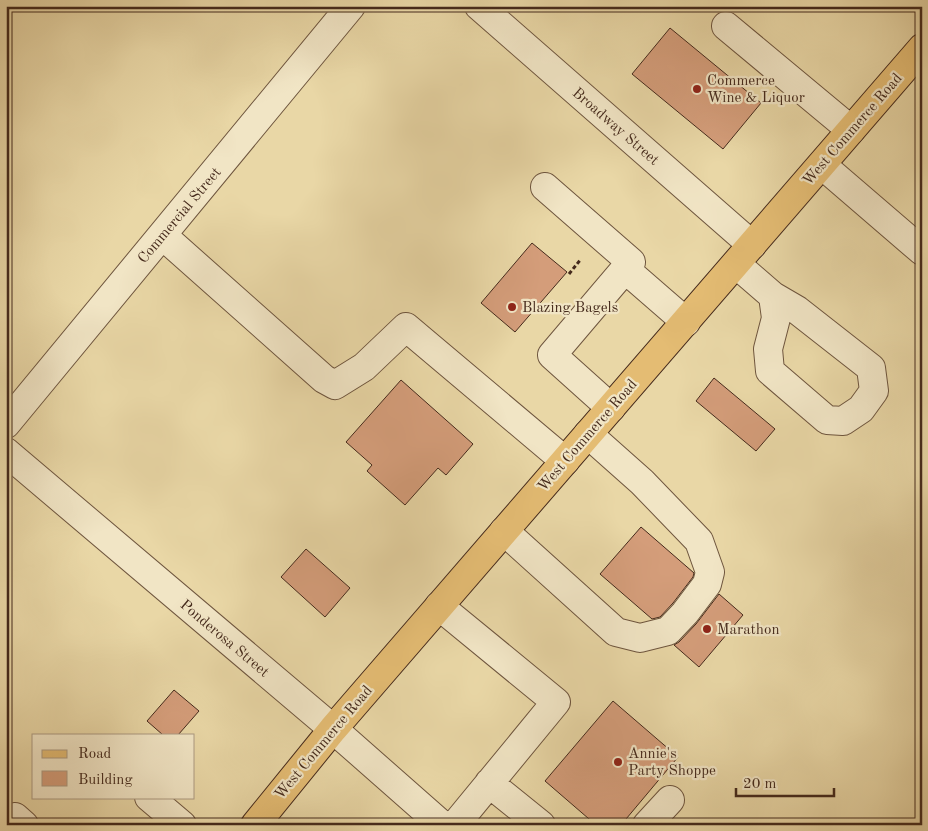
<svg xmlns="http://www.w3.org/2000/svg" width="928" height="831" font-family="'Old Standard TT',serif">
  <rect width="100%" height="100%" fill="#e9d7a6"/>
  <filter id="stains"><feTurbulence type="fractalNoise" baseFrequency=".004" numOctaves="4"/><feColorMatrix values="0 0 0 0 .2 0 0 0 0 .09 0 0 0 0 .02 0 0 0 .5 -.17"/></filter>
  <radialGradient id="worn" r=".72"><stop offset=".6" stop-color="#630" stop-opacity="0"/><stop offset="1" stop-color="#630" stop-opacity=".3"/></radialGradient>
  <!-- building -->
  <path fill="#d49d7a" stroke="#452a1c" d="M670,28L761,103L723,149L632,74Z
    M532,243L567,272L515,332L481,303Z
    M714,378L775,429L756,451L696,401Z
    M401,380L473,444L446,475L438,468L405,505L367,471L372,465L346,442Z
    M641,527L694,573L693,577L673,603L660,617L652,619L600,574Z
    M306,549L350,588L325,617L281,577Z
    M719,594L743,615L699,667L674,645L679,642L696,624Z
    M174,690L199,711L178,735H163L147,721Z
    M613,701L678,757L621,825H596L545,781Z"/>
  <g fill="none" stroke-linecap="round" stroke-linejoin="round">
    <defs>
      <path id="minor" d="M479,6L752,245
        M726,26L851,130
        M822,165L922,251
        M545,187L631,262L552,355L611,408
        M162,235L324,379L335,385L364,367L406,327L565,461
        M736,264L773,296L797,310L871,368L874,391L861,409L843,421L827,420L770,371L768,349L776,318L773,296
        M625,269L686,322
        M6,424L351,6
        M6,452L333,729L442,825
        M504,531L616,632L640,638L668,631L685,613L707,584L710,572L699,541L642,482L588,434
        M439,606L556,702L455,825
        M489,783L541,825
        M149,797L182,825
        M15,817L24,825
        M647,825L670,800"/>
      <path id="major" d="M255,825L333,729L922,48"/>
    </defs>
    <!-- minor casing -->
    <use href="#minor" stroke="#6e553e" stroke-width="30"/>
    <!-- major casing -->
    <use href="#major" stroke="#452a1c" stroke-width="30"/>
    <!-- path -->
    <path stroke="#452a1c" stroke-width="3" stroke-dasharray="4 2.5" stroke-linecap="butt" d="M569,274L581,259"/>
    <!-- minor -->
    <use href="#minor" stroke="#f1e5c5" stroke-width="28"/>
    <!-- major -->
    <use href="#major" stroke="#e4bc73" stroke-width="28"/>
  </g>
  <!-- markers -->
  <g fill="#8f2418" stroke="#f1e5c5" stroke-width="2">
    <circle cx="697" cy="89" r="5"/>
    <circle cx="512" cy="307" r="5"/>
    <circle cx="707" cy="629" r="5"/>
    <circle cx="618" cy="762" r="5"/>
  </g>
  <g text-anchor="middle" stroke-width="4.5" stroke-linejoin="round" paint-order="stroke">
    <!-- poi labels -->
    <g font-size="15" fill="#452a1c" stroke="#f1e5c5" text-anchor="start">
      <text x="707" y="85">Commerce<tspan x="707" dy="17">Wine &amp; Liquor</tspan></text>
      <text x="522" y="312">Blazing Bagels</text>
      <text x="717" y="634">Marathon</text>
      <text x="628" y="758">Annie's<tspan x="628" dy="17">Party Shoppe</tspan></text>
    </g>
    <!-- street labels -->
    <g font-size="15" fill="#452a1c" stroke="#f1e5c5">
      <text transform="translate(616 126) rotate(41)" y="5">Broadway Street</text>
      <text transform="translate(852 129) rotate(-49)" y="5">West Commerce Road</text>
      <text transform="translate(179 215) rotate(-50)" y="5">Commercial Street</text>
      <text transform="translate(587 435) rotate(-49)" y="5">West Commerce Road</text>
      <text transform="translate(225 638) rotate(40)" y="5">Ponderosa Street</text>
      <text transform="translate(323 742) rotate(-50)" y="5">West Commerce Road</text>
    </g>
  </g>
  <!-- margin -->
  <rect width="928" height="831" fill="none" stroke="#e9d7a6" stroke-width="25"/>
  <rect x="8" y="8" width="913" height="816" fill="none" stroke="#452a1c" stroke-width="2.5"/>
  <rect x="12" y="12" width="903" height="806" fill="none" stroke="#452a1c"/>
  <!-- legend -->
  <rect x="32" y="734" width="162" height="65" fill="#f1e5c5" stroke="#ac9a81"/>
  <rect x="42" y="750" width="25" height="8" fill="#e4bc73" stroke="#ac9a81"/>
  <text x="78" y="758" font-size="15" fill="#452a1c">Road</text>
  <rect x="42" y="771" width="25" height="15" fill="#d49d7a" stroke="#ac9a81"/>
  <text x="78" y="784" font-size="15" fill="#452a1c">Building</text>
  <!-- scale -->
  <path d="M736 788v8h98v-8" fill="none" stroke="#452a1c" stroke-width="2.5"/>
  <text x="743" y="788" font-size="15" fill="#452a1c" stroke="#f1e5c5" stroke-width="4" paint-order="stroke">20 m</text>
  <rect width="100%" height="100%" filter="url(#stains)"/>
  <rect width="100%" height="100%" fill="url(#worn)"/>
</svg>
